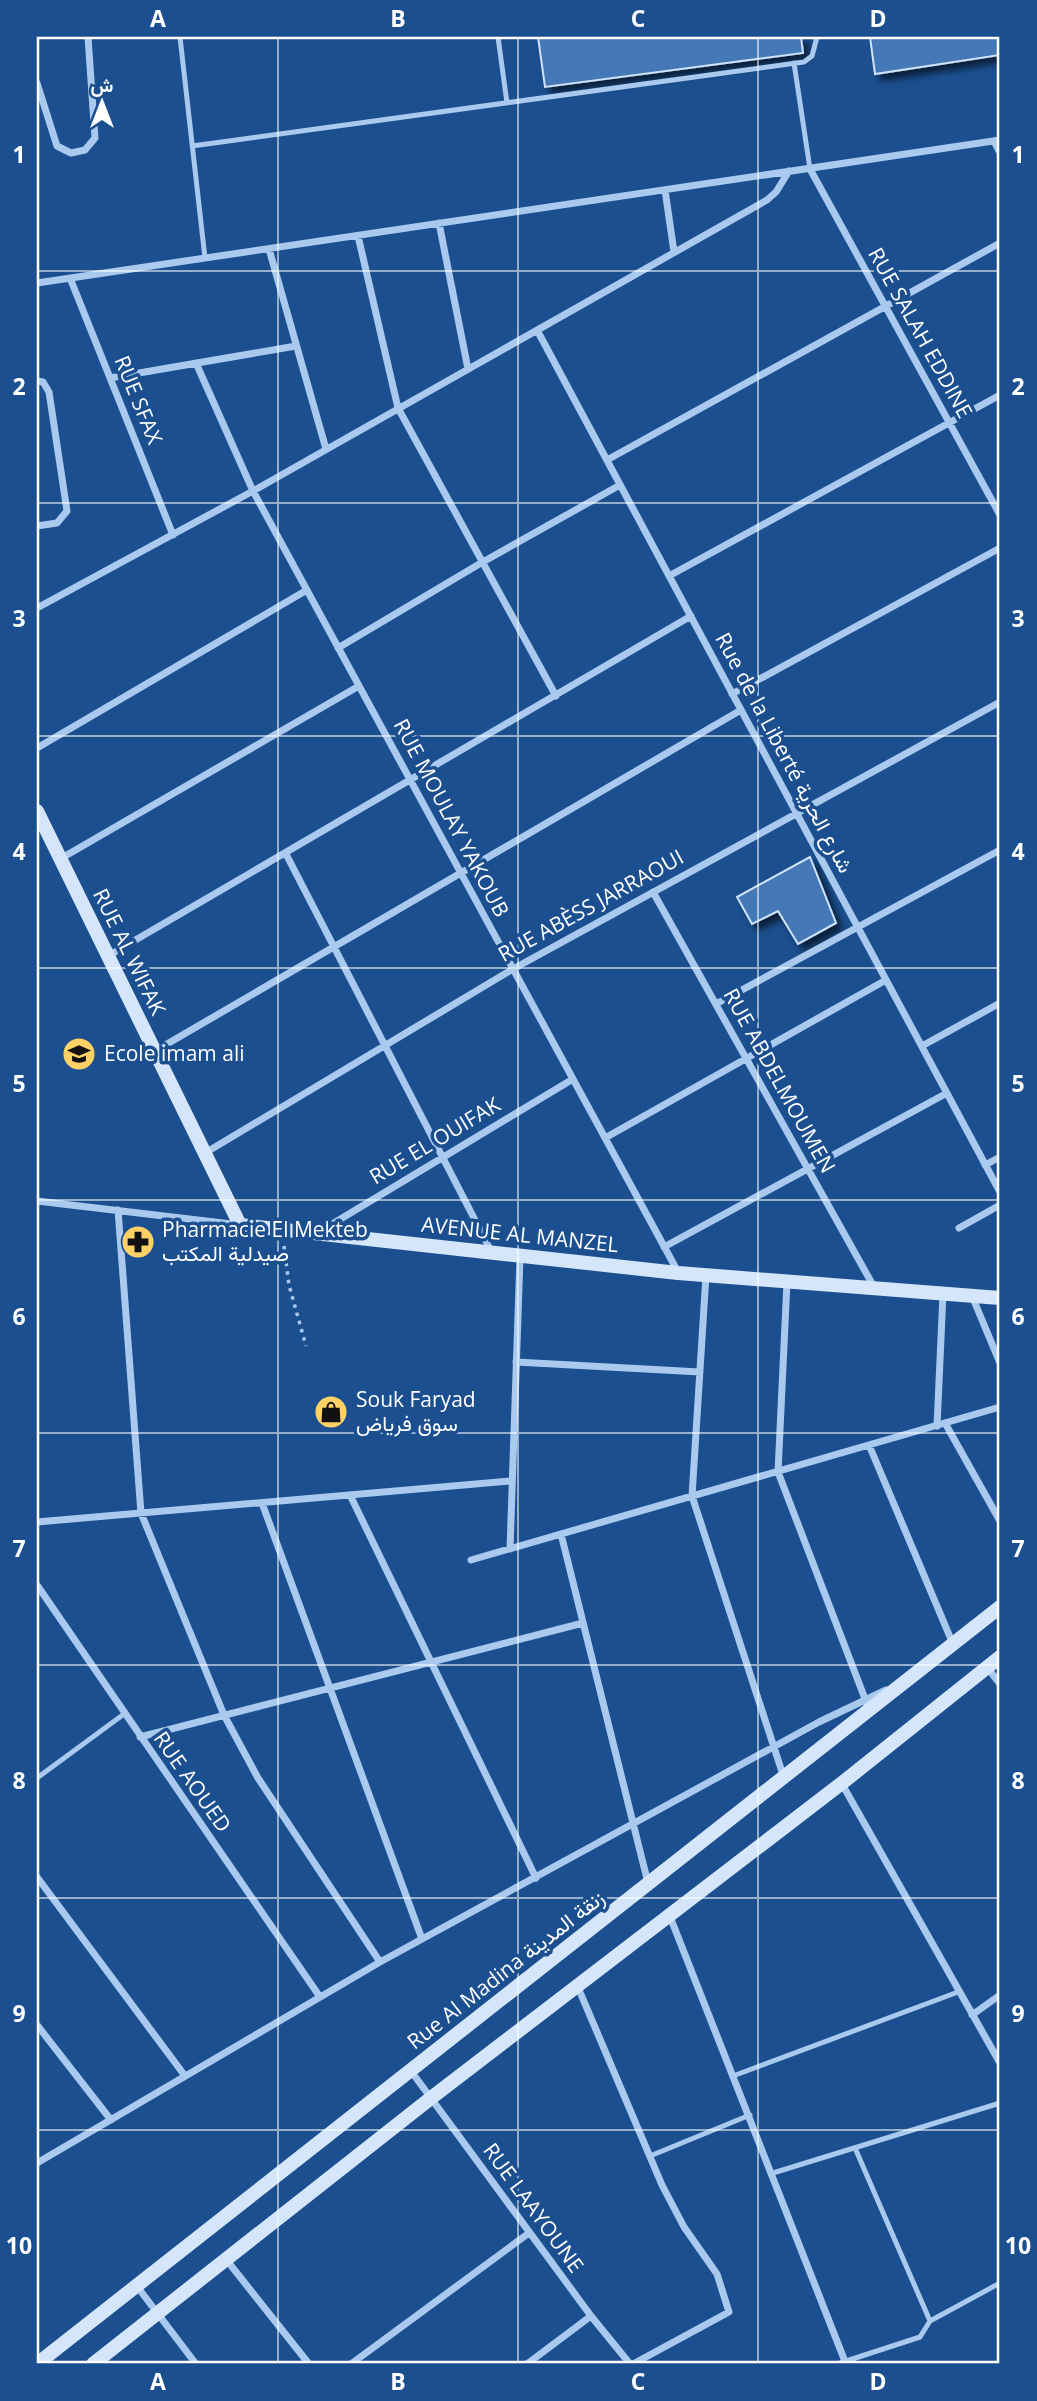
<svg xmlns="http://www.w3.org/2000/svg" width="1037" height="2401" font-family="'Open Sans',Vazirmatn,sans-serif">
  <defs>
    <filter id="shadow"><feDropShadow dx="6" dy="6" stdDeviation="3.5" flood-color="#0009"/></filter>
  </defs>
  <rect width="100%" height="100%" fill="#1b4f8f"/>
  <!-- building -->
  <path fill="#4478b7" stroke="#cfe3fa" stroke-width="2" filter="url(#shadow)" d="M538,37H801L803,53L545,87Z
    M870,37H1000V55L875,74Z
    M810,857L836,923L798,944L778,911L752,924L737,897Z"/>
  <g fill="none" stroke-linecap="round" stroke-linejoin="round">
    <!-- path -->
    <path stroke="#a9c9ee" stroke-width="3.5" stroke-dasharray="3.5 5" stroke-linecap="butt" d="M284,1246L289,1285L306,1346"/>
    <!-- lane -->
    <path stroke="#a9c9ee" stroke-width="5" d="M180,37L205,258
      M498,37L507,103
      M794,63L810,169
      M192,146L804,62L812,56L817,37
      M37,1778L124,1714
      M733,2076L958,1992
      M855,2148L930,2321L1000,2283
      M650,2156L750,2115
      M773,2173L1000,2103
      M837,2364L920,2337L930,2321"/>
    <!-- street -->
    <path stroke="#a9c9ee" stroke-width="7" d="M37,83L57,146L71,153L85,150L95,138L88,37
      M994,141L1000,153
      M810,169L1000,515
      M665,190L674,252
      M439,223L468,369
      M358,236L398,408L556,696
      M269,249L326,449
      M70,278L173,535
      M37,283L1000,140
      M537,330L1000,1192
      M196,363L253,491L678,1272
      M110,378L296,346
      M37,381L43,382L49,392L67,511L57,523L37,526
      M607,460L1000,243
      M669,576L1000,395
      M37,608L253,491L767,200L776,192L789,171
      M338,648L481,563L620,485
      M732,694L1000,548
      M37,748L307,590
      M286,854L491,1251
      M60,859L359,686
      M653,892L874,1287
      M108,956L691,616
      M716,1004L1000,850
      M922,1046L1000,1003
      M155,1051L741,710
      M605,1138L886,980
      M205,1153L513,969L1000,702
      M985,1165L1000,1157
      M37,1201L240,1225
      M118,1210L141,1513L224,1715L258,1778L380,1962
      M959,1228L1000,1205
      M319,1232L573,1079
      M664,1247L947,1093
      M706,1275L692,1496L784,1778
      M787,1282L778,1472L867,1704
      M972,1296L1000,1363
      M516,1362L700,1372
      M945,1423L1000,1521
      M937,1426L943,1294
      M869,1445L953,1644
      M350,1495L536,1878
      M262,1503L422,1939
      M37,1522L511,1481
      M561,1534L648,1883
      M510,1549L520,1257
      M471,1560L1000,1407
      M37,1585L320,1997
      M987,1667L1000,1684
      M140,1737L583,1623
      M842,1784L1000,2063
      M37,1877L185,2076
      M669,1914L846,2364
      M577,1985L662,2185L684,2227L717,2274L729,2312L633,2364
      M972,2015L1000,1995
      M37,2025L111,2120
      M411,2071L591,2316L630,2364
      M37,2163L380,1962L819,1722L886,1690
      M225,2258L309,2364
      M136,2285L196,2364
      M351,2364L529,2233
      M527,2364L591,2316"/>
    <!-- secondary -->
    <path stroke="#d6e6fa" stroke-width="14" d="M37,811L240,1225L678,1273L1000,1298
      M37,2364L1000,1607
      M93,2364L431,2098L842,1783L1000,1657"/>
  </g>
  <!-- grid -->
  <path fill="none" stroke="#fff" stroke-width="2" stroke-opacity="0.55" d="M278,37V2364M518,37V2364M758,37V2364M37,271H1000M37,503H1000M37,736H1000M37,968H1000M37,1200H1000M37,1433H1000M37,1665H1000M37,1898H1000M37,2130H1000"/>
  <!-- icons -->
  <defs>
    <symbol id="school-disc" viewBox="-11 -11 22 22"><circle r="9.5" fill="#ffd166" stroke="#1b4f8f"/><path d="M0-5L7-2L0 1L-7-2ZM-4 1L0 2.5L4 1V4Q0 6-4 4Z" fill="#111"/></symbol>
    <symbol id="pharmacy-disc" viewBox="-11 -11 22 22"><circle r="9.5" fill="#ffd166" stroke="#1b4f8f"/><path d="M-2-6h4v4h4v4h-4v4h-4v-4h-4v-4h4Z" fill="#111"/></symbol>
    <symbol id="shop-disc" viewBox="-11 -11 22 22"><circle r="9.5" fill="#ffd166" stroke="#1b4f8f"/><path d="M-5-2.5h2.3a2.7 3.5 0 0 1 5.4 0H5L5.5 6h-11ZM-1.5-2.5h3a1.5 2.3 0 0 0-3 0Z" fill="#111"/></symbol>
  </defs>
  <g fill-rule="evenodd">
    <use href="#school-disc" x="60" y="1035" width="38" height="38"/>
    <use href="#pharmacy-disc" x="119" y="1223" width="38" height="38"/>
    <use href="#shop-disc" x="312" y="1393" width="38" height="38"/>
  </g>
  <g text-anchor="middle" stroke-width="7" stroke-linejoin="round" paint-order="stroke">
    <!-- street labels -->
    <g font-size="21" fill="#fff" stroke="#1b4f8f">
      <text transform="translate(920 333) rotate(61)" y="7">RUE SALAH EDDINE</text>
      <text transform="translate(138 400) rotate(68)" y="7">RUE SFAX</text>
      <text transform="translate(784 753) rotate(62)" y="7">Rue de la Liberté شارع الحرية</text>
      <text transform="translate(451 818) rotate(62)" y="7">RUE MOULAY YAKOUB</text>
      <text transform="translate(591 906) rotate(-29)" y="7">RUE ABÈSS JARRAOUI</text>
      <text transform="translate(129 952) rotate(64)" y="7">RUE AL WIFAK</text>
      <text transform="translate(779 1081) rotate(61)" y="7">RUE ABDELMOUMEN</text>
      <text transform="translate(435 1141) rotate(-31)" y="7">RUE EL OUIFAK</text>
      <text transform="translate(520 1235) rotate(6)" y="7">AVENUE AL MANZEL</text>
      <text transform="translate(192 1782) rotate(55)" y="7">RUE AOUED</text>
      <text transform="translate(506 1970) rotate(-38)" y="7">Rue Al Madina زنقة المدينة</text>
      <text transform="translate(533 2208) rotate(54)" y="7">RUE LAAYOUNE</text>
    </g>
    <!-- poi labels -->
    <g font-size="21" fill="#fff" stroke="#1b4f8f" text-anchor="start">
      <text x="104" y="1061">Ecole imam ali</text>
      <text x="162" y="1237">Pharmacie El Mekteb<tspan x="162" dy="24">صيدلية المكتب</tspan></text>
      <text x="356" y="1407">Souk Faryad<tspan x="356" dy="24">سوق فرياض</tspan></text>
    </g>
  </g>
  <!-- border -->
  <rect width="1037" height="2401" fill="none" stroke="#1b4f8f" stroke-width="77"/>
  <!-- north arrow -->
  <g transform="translate(102 102)" stroke="#1b4f8f" stroke-width="5" paint-order="stroke">
  <path d="M0-5L12 26L0 18L-12 26Z" fill="#ffffff"/>
  <text y="-10" font-size="19" font-weight="bold" text-anchor="middle" fill="#ffffff">ش</text>
  </g>
  <rect x="38" y="38" width="960" height="2324" fill="none" stroke="#fff" stroke-width="2.5"/>
  <g font-size="23" text-anchor="middle" font-weight="bold" fill="#fff">
    <text x="158" y="27">A</text>
    <text x="398" y="27">B</text>
    <text x="638" y="27">C</text>
    <text x="878" y="27">D</text>
    <text x="19" y="163">1</text>
    <text x="1018" y="163">1</text>
    <text x="19" y="395">2</text>
    <text x="1018" y="395">2</text>
    <text x="19" y="627">3</text>
    <text x="1018" y="627">3</text>
    <text x="19" y="860">4</text>
    <text x="1018" y="860">4</text>
    <text x="19" y="1092">5</text>
    <text x="1018" y="1092">5</text>
    <text x="19" y="1325">6</text>
    <text x="1018" y="1325">6</text>
    <text x="19" y="1557">7</text>
    <text x="1018" y="1557">7</text>
    <text x="19" y="1789">8</text>
    <text x="1018" y="1789">8</text>
    <text x="19" y="2022">9</text>
    <text x="1018" y="2022">9</text>
    <text x="19" y="2254">10</text>
    <text x="1018" y="2254">10</text>
    <text x="158" y="2390">A</text>
    <text x="398" y="2390">B</text>
    <text x="638" y="2390">C</text>
    <text x="878" y="2390">D</text>
  </g>
</svg>
